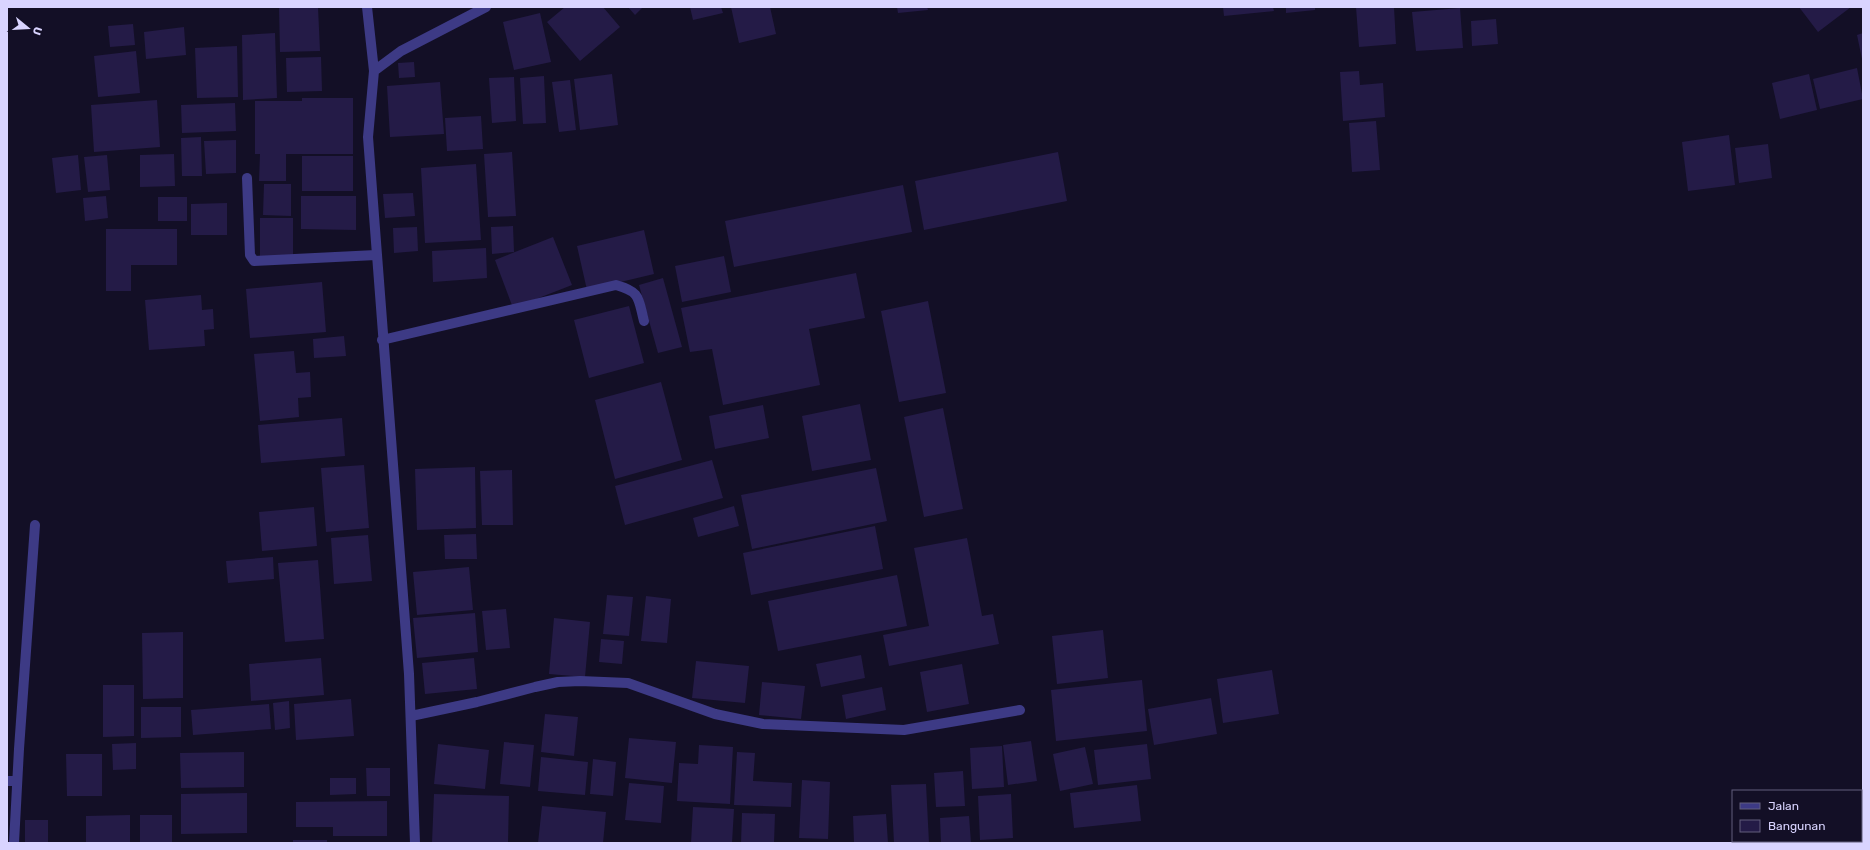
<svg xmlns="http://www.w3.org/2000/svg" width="1870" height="850" font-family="Rubik,sans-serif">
  <rect width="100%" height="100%" fill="#130f26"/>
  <!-- building -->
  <path fill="#241b47" d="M279,7H318L320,51L280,52Z
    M565,7H603L620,27L580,61L547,22Z
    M628,7H643L635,15Z
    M690,7H721L723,13L693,20Z
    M731,7H770L776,34L739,43Z
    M897,7H927L928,10L898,13Z
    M1223,7H1273L1274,11L1224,16Z
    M1286,7H1315V10L1286,13Z
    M1356,7H1394L1396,44L1359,47Z
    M1799,7H1851L1818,32Z
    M1460,8L1463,48L1416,51L1412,12Z
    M540,13L551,62L514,70L503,22Z
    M1496,19L1498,44L1472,46L1471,21Z
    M133,24L135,45L110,47L108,26Z
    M184,27L186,55L146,59L144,32Z
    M275,33L277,98L243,100L242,35Z
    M1863,33V59H1862L1857,35Z
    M237,46L238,97L197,98L195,48Z
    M136,51L140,93L98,97L94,56Z
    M321,57L322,91L287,92L286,58Z
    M414,62L415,77L399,78L398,63Z
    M1857,68L1863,99L1820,109L1813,79Z
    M1359,71L1360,85L1383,83L1385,117L1343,121L1340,72Z
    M612,74L618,125L580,130L574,79Z
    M1809,74L1817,110L1780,119L1772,83Z
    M544,76L546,123L523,124L520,78Z
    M514,77L516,121L492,123L489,78Z
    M570,80L576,130L559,132L552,82Z
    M440,82L444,134L390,137L387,86Z
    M302,98H353V154H286V181H259L260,154H255V101H302Z
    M157,100L160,147L94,152L91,105Z
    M235,103L236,131L182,133L181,105Z
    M481,116L483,149L447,151L445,118Z
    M1376,121L1380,170L1352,172L1349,123Z
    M1729,135L1735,185L1688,191L1682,142Z
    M201,137L202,176H182L181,138Z
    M236,140V173L206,174L204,141Z
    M1768,144L1772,178L1739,183L1735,148Z
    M512,152L516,216L488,217L484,154Z
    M1058,152L1067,201L924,230L915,181Z
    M174,154L175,186L140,187V155Z
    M78,155L81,190L56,193L52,158Z
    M107,155L110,190L88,192L84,157Z
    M302,156H353V191H302Z
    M476,164L481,240L425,243L421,168Z
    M264,184H291V216L263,215Z
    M903,185L912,232L734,267L725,221Z
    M413,193L415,216L385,218L383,194Z
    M106,196L108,218L85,221L83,198Z
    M301,196H356V230L301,229Z
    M158,197H187V221H158Z
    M227,203V235H191V204Z
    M260,218H293V256H260Z
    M513,226L514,252L492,254L491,227Z
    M417,227L418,251L394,253L393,228Z
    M106,229H177V265H131V291H106Z
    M644,230L654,274L587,290L577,246Z
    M553,237L572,285L513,308L495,260Z
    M486,248L487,278L433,282L432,251Z
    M724,256L731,292L682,302L675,266Z
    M856,273L865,318L809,329L820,385L723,405L712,349L690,352L681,308Z
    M663,278L682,347L658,353L639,285Z
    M322,282L326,332L250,338L246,289Z
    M201,295L202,310L213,309L214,329L204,330L205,346L149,350L145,300Z
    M928,301L946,393L899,402L881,311Z
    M629,306L644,363L589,378L574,320Z
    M344,336L346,356L314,358L313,339Z
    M294,351L296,373L310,372L311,397L298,398L299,417L260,421L254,354Z
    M661,382L682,460L615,479L595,400Z
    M860,404L871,460L812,471L802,416Z
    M763,405L769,438L715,449L709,416Z
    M943,408L963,509L924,517L904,417Z
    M342,418L345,456L261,463L258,425Z
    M712,460L723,498L625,525L615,486Z
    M364,465L369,528L326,532L321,468Z
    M475,467L476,528L417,530L415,469Z
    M876,468L887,521L752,549L741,495Z
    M512,470L513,525H482L480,471Z
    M734,506L739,526L698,537L693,518Z
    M314,507L317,546L262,551L259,512Z
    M875,526L883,569L751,595L743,553Z
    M476,534L477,559H445L444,535Z
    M368,535L372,581L334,584L331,538Z
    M967,538L982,616L993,614L999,644L889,666L883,635L929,626L914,548Z
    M273,557L274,579L228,583L226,561Z
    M318,560L324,639L285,642L278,563Z
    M469,567L473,610L417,615L413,572Z
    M897,575L907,626L778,651L768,601Z
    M607,595L633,597L629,636L603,634Z
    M646,596L671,599L667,643L641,641Z
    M506,609L510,648L486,650L482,611Z
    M475,613L478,652L417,658L413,618Z
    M554,618L590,622L585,677L549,674Z
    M1103,630L1108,678L1057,684L1052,636Z
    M183,632V698L143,699L142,633Z
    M601,639L624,641L622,664L599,662Z
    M861,655L865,678L821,687L816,664Z
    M321,658L324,695L251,701L249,664Z
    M474,658L477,689L425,694L422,663Z
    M696,661L749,666L745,703L692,698Z
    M962,664L969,704L927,712L920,672Z
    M1272,670L1279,714L1223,723L1217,679Z
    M1142,680L1147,731L1056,741L1051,690Z
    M762,682L805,686L801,719L759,715Z
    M103,685H134V736L103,737Z
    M882,687L886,710L846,719L842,695Z
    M1211,698L1217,734L1154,745L1148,709Z
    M351,699L354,736L296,740L294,704Z
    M289,701L290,728L275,730L273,703Z
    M269,704L271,729L193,735L191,710Z
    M141,707H181V737L141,738Z
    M545,714L578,717L574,756L541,752Z
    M629,738L676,742L672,783L625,778Z
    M1031,741L1037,781L1008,785L1003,745Z
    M504,742L534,745L530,787L500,784Z
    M136,743V769L113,770L112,744Z
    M438,744L489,750L485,789L434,784Z
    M1147,744L1151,779L1098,785L1094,750Z
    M699,745L733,747L730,804L677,801L679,763L698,764Z
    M1002,746L1004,787L972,789L970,748Z
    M1085,747L1093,784L1060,791L1053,754Z
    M244,752V787L181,788L180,753Z
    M737,752L755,753L753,781L792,783L791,807L734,805Z
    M66,754H102V796H67Z
    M541,757L588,762L585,795L538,791Z
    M593,759L616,762L613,796L590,794Z
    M366,768H390V796H367Z
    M963,771L965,806L936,807L934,773Z
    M330,778H356V794L330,795Z
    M802,780L830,782L828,839L799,838Z
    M629,783L664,786L661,823L625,820Z
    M926,784L929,843H894L891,785Z
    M1137,785L1141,821L1074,828L1070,793Z
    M247,793V833L181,834V794Z
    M434,794L509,796L508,843H432Z
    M1011,794L1013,838L980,840L978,796Z
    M387,801V836H333V827H296V802Z
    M542,806L606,812L603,843H538Z
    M693,807L734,809L732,843H691Z
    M742,813L775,814L774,843H741Z
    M886,814L888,843H854L853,816Z
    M130,815V843H86V816Z
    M140,815H172V843H140Z
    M969,816L971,843H941L940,818Z
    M25,820H48V843H25Z
    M293,840H327V843H293Z"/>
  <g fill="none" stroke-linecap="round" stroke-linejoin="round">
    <!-- minor -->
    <path stroke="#3d3a85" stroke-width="10" d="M367,7L374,71
      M247,178L250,255L254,261L376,255
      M382,340L616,285C641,292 638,298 644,321
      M411,716L477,702L535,687L558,682L580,681L628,683L715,714L763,724L904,730L1020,710
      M7,781H17
      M14,843L19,749L35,525
      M415,843L409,674L368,137L374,71L401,51L486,7"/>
  </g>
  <!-- border -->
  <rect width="1870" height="850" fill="none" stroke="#d9d4ff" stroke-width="16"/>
  <!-- legend -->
  <rect x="1732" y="790" width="130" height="52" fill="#130f26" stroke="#625e7d"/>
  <rect x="1740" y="803" width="20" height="6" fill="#3d3a85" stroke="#625e7d"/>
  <text x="1768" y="810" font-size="12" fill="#d9d4ff">Jalan</text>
  <rect x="1740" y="820" width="20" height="12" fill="#241b47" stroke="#625e7d"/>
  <text x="1768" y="830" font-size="12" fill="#d9d4ff">Bangunan</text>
  <!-- north arrow -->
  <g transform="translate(28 28) rotate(108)" stroke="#130f26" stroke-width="3" paint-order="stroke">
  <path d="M0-3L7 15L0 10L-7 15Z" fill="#d9d4ff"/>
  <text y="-6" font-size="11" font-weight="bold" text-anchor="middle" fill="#d9d4ff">U</text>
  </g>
</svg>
